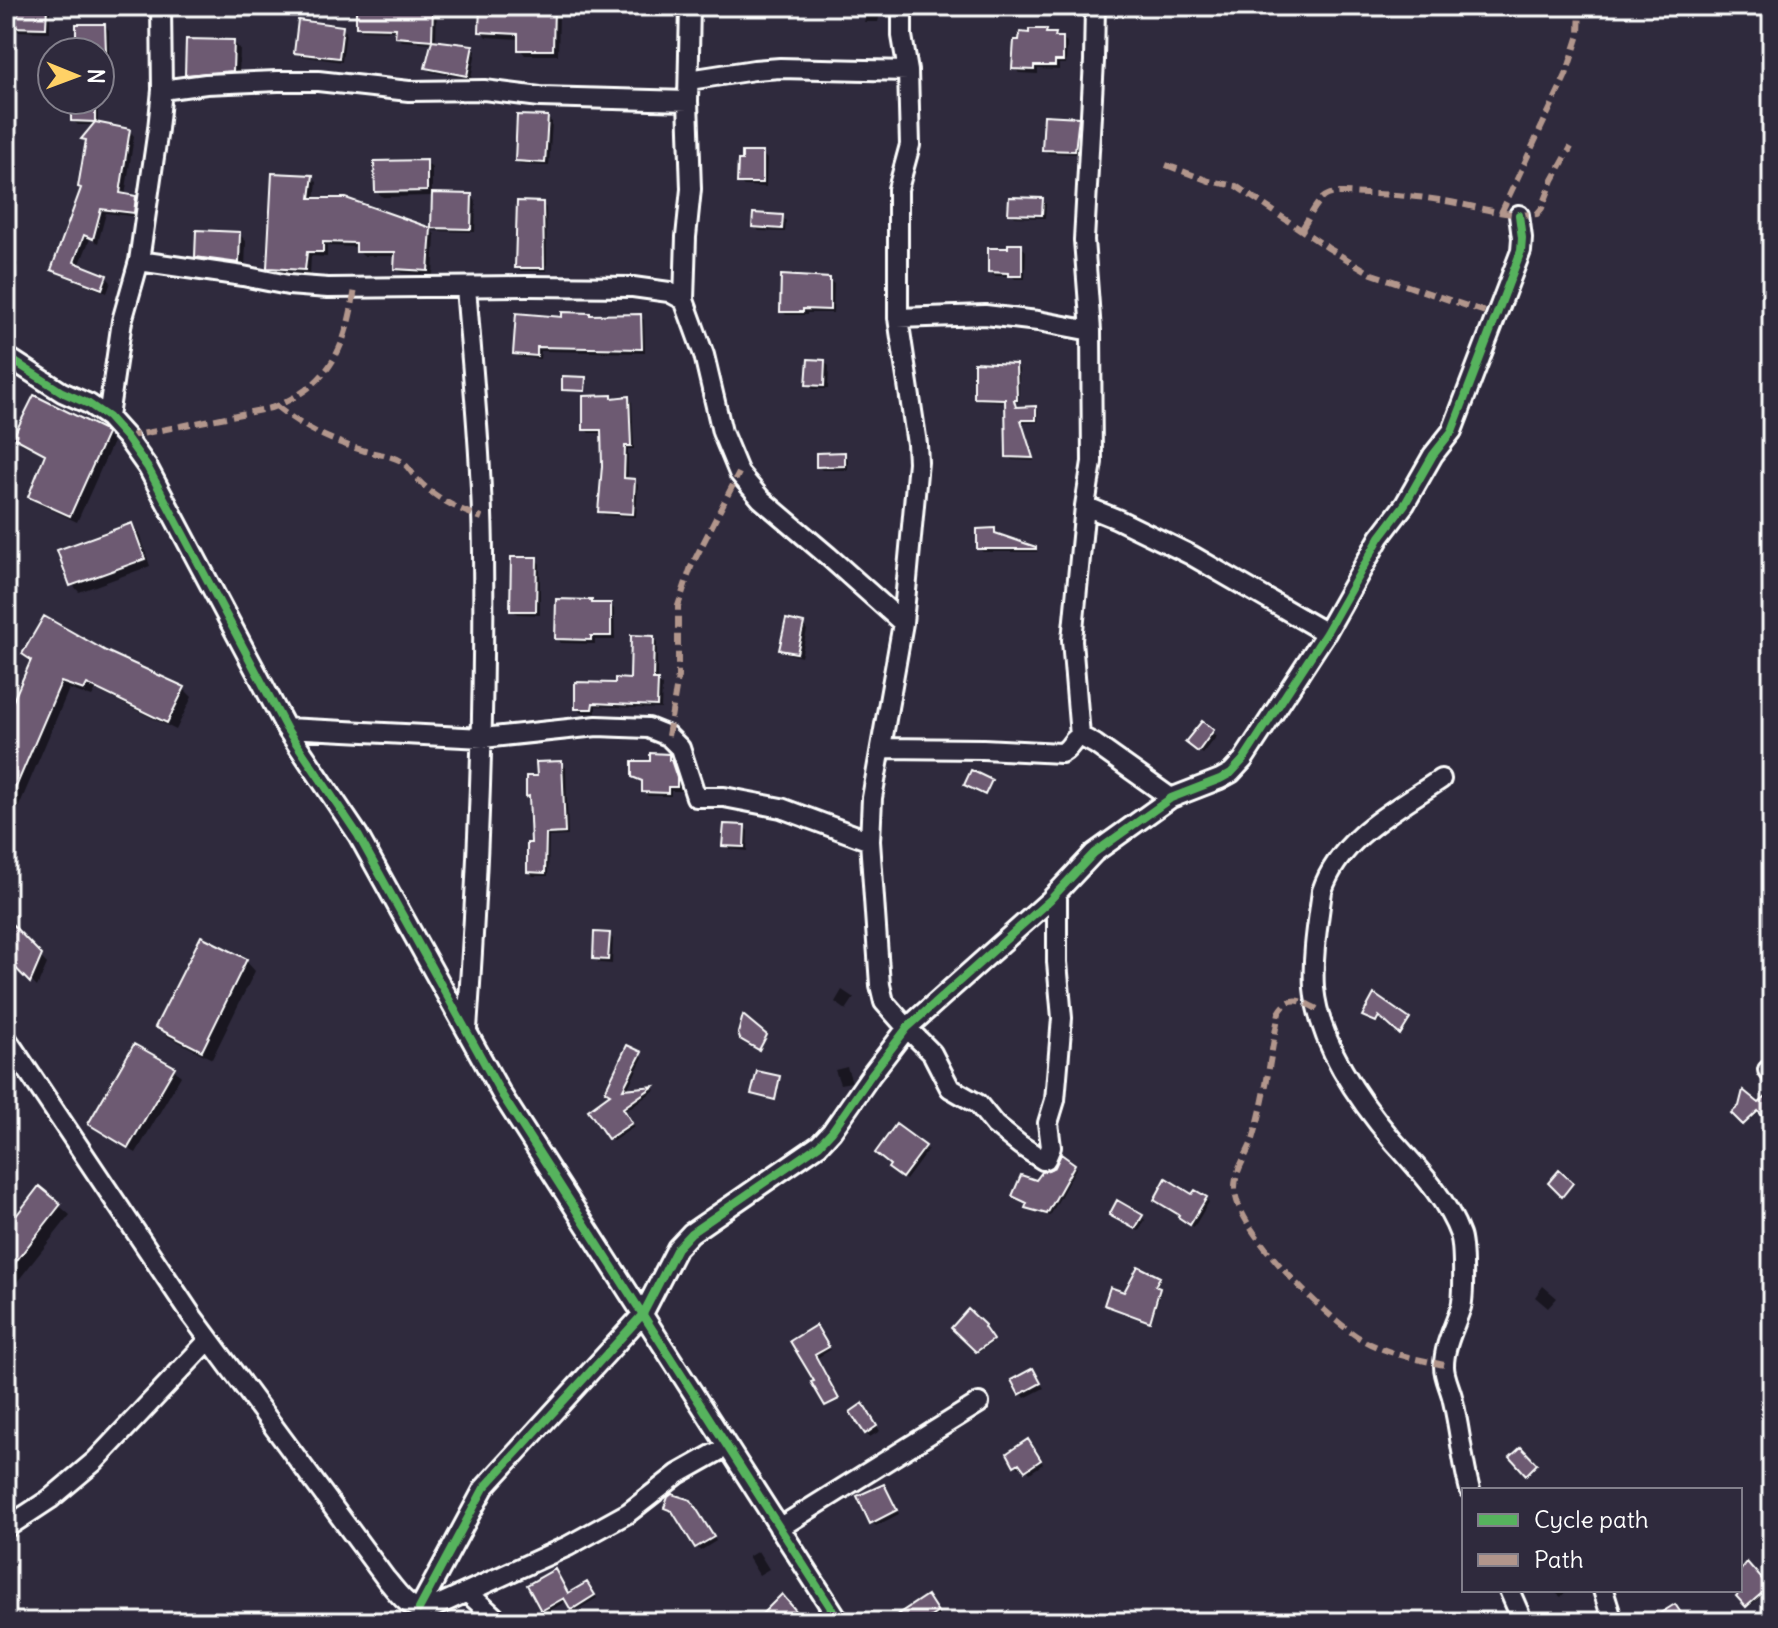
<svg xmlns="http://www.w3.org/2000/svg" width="1778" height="1628" font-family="Delius,sans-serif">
  <rect width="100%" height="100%" fill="#2f2a3d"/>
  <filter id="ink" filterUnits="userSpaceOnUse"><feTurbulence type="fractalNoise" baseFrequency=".0125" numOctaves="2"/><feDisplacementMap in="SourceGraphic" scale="16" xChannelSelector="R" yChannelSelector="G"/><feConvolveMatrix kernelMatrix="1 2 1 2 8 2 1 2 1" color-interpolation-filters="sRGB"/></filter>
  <g filter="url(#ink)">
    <!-- shadow -->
    <path fill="#0007" d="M17,6H46L50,11V32L14,31L10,27Z
      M358,6H437L436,42L472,47L476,51L471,79L431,72L427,68L433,43L401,41L397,37V31L362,30L358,26Z
      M482,6L553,9L559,15L558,55H525L520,49V39L486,37L481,31Z
      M869,6H881L882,8L878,22H864Z
      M105,26L109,30V72L100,75V52H78Z
      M342,28L346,32L342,62L300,56L296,52Z
      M1046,31L1049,35H1055L1058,39H1062L1067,43L1066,64H1059V70L1038,69V74L1019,73L1014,68Z
      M233,42L240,49L239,77L194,81L187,74Z
      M73,100H98V124L129,130L134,136L125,196L135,198L140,203L138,217L106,213L98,243L90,239L79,266L106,277L111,282L107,293L59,274L54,269L83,189L88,143L83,139L95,125H78L73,121Z
      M547,118L552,122L549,166L521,165L517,161Z
      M1078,119L1082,123L1079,154L1048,153L1044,149Z
      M762,154L767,159L766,187L744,186L739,182L744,162Z
      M426,162L432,168V196H471L476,201L475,232L432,231L435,235L433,275L402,273L396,268L397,256H363L358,251V247L327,246V257L311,256L310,275L274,272L269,267L312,177L317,182L315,200H345L433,231L434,196L383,197L377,192Z
      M1042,200L1046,204L1045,218L1015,217L1011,213Z
      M542,204L546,208L547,271H521L517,267Z
      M782,217L786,221L785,232L759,231L755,227Z
      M239,234L246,241L245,269L204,263L197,256Z
      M1021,246L1026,251L1025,279H1015L1012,276H994L990,271L1010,250Z
      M6,255L12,257L18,264L6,296Z
      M829,280L834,284L833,313H807V315H786L782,311Z
      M564,314L640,316L644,320L645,353L541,351L540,359L519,357L515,353L563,319Z
      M824,362L829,366L828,389H813L808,384Z
      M1016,366L1019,369V402H1016L1018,409L1035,408L1038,411V422L1022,423L1034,461L1012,460L1008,456L1007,402L979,400L976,397Z
      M628,398L632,402L634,449H628V480L634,481L638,485L636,517L604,515L600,511L604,466L603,433H589L585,429L614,400Z
      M102,431L113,442L77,522L37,503L30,496L47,456L22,444L15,437Z
      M844,454L848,459V470H822L818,466Z
      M132,526L139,533L150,566L79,592L72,584Z
      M994,530L998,536L1035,549L1038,552H983L979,549Z
      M536,559L540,564V615L517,614L512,610Z
      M591,602L594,605H610L614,609L615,640H595V644L561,643L557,638Z
      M803,625L807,630L801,657L786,653L781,649Z
      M653,638L657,642V682L662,686L661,709L596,706V713H581L577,709L617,685L631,681Z
      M105,653L184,689L192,697L176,730L96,690L92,697L69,689L11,825L6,823V722L32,661Z
      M1212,732L1217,736L1203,754L1192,746Z
      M668,756L675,767L681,784V791H671V796H648L644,792V783L634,776L652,763Z
      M562,763L566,768L568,836L549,837L548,876H533L529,872L533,845L531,798L528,796L539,778Z
      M744,827L748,831L747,851L729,849L724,845Z
      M6,921L47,964L37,987L6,955Z
      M609,935L613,939L612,964L599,963L595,958Z
      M246,961L255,971L212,1059L167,1036L158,1027Z
      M842,990L854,998L846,1010L835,1002Z
      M1375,997L1410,1022L1402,1034L1381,1016L1378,1022L1366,1017Z
      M640,1054L643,1057L627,1090L653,1088L655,1090L624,1112L634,1127L613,1141L610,1138L612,1095Z
      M847,1067L852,1082L840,1084L835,1070Z
      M174,1069L181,1076L136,1153L97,1130L90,1123Z
      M1763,1109L1745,1125L1734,1113Z
      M925,1147L928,1150L906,1180L894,1171Z
      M1074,1165L1076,1168L1050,1216L1030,1210L1028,1207L1029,1204L1014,1196L1037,1182Z
      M1772,1187V1202L1764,1194Z
      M40,1189L70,1215L6,1296V1232Z
      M1193,1197L1206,1199L1209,1202L1194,1227L1183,1220Z
      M1141,1216L1145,1220L1139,1231L1115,1218Z
      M1159,1278L1160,1280L1156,1289L1161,1292L1151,1322L1108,1306L1125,1294Z
      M1543,1286L1557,1298L1548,1308L1535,1297Z
      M968,1312L985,1328L984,1329L993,1342L979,1352L954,1328Z
      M818,1330L830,1350L817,1358V1382L793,1342Z
      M1032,1370L1044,1388L1025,1398L1013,1381Z
      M867,1410L880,1431L870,1437L866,1433Z
      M1031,1445L1043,1464L1030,1473L1023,1465L1019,1468L1016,1464Z
      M884,1486L899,1514L876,1526L872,1522Z
      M694,1506L716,1541L700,1551L676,1514L666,1508Z
      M758,1551L769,1569L759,1575L748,1557Z
      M1748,1565L1769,1590L1749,1607L1739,1596L1749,1587L1740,1579V1574Z
      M558,1574L569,1595L589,1587L597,1598L575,1611L568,1600L546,1613L529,1585Z
      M1552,1590H1567L1561,1597Z
      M929,1601L939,1616L931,1622H900Z"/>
    <!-- building -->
    <path fill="#6d5a72" stroke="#fff" stroke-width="2" d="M15,6H47L46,28L8,27Z
      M356,6H433L432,40L395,37L396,28L356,27Z
      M480,6L554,7L553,50H518V34L479,32Z
      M298,20L343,26L339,58L294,53Z
      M76,24H105L106,52H76Z
      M1029,29H1047L1046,33H1056L1055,37H1063V61H1055V66H1034V70L1012,69L1014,40H1019L1020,32L1029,33Z
      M186,39L234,40L233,71L185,75Z
      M432,40L473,45L467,76L425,68Z
      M71,100H95V122L71,121Z
      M517,115L548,116L545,163L515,161Z
      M1044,115L1079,117L1075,151L1042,150Z
      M95,122L130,129L120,193L136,196L134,213L101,209L93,239L84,235L74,262L107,275L102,289L51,270L81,188L78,187L86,140L81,139Z
      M742,152H763V183H737L738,160H742Z
      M427,160V191L375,192L374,161Z
      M272,173L313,175L310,198H346L431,228L428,271L394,269L395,252H356V243L323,242V252H307L305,270L267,268Z
      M432,193L472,194L471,229L431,228Z
      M1009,197L1043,198L1042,215L1008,214Z
      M517,201L543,202L544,268H515Z
      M753,213L783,215L782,229L752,227Z
      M196,230L240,232L239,263L195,257Z
      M1008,244H1022V276H1008V273L988,272V248H1008Z
      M781,275L830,278V310L803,309V312H780Z
      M562,312L590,313V315L641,314L642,349L537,347V356L513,354L516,313L562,317Z
      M808,359L825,360L824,386L806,385Z
      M974,362L1016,364L1017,400H1014L1016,407L1036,406V420H1021L1033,458L1006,457L1005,399L974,398Z
      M562,376L586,377L585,391L562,390Z
      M34,395L103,429L107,434L70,516L28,497L45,454L13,437Z
      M612,395V398L629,396L631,446H625L624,478L635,479L633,514L598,512L602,466L601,430H583V396Z
      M845,452V466L816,467V453Z
      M132,523L145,559L70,586L57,550Z
      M995,528V533L1036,547V549H977V529Z
      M511,557H537L536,611H510Z
      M556,599L592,600V603H611V636H591V640L555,639Z
      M44,616L106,651L185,687L167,723L87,684L84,690L61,682L6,810V717L31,660L22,654Z
      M786,619L804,623L797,653L779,650Z
      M631,635L654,636L653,680H658L657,706L593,703L592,709H575V682L615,683V678L630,679Z
      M1202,721L1214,730L1198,752L1185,742Z
      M650,753L669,754V760H671L677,778V787H668V793L642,792V781L632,777V761H650Z
      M562,761L565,833L546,834L545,873L527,872V843H531L529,796L526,797V776H537L536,762Z
      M971,770L992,780L985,795L964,785Z
      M724,824L745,825L744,847L722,846Z
      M6,918L42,955L30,983L6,958Z
      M594,932L610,933L608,960L593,959Z
      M201,936L247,959L202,1051L155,1027Z
      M1374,994L1410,1019L1400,1035L1379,1016L1376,1022L1362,1016Z
      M743,1015L767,1035L759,1050L740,1039L738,1033Z
      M134,1044L175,1067L128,1148L88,1124Z
      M627,1045L642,1052L623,1089L654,1086L623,1108L632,1123L608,1139L588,1110L610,1094L605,1091Z
      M757,1071L780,1076L775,1100L751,1094Z
      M1743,1090L1759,1103L1772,1092V1127L1758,1111L1743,1125L1731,1113L1739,1106Z
      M896,1124L926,1146L902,1178L888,1168L890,1165L875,1153Z
      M1061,1154L1075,1164L1047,1214L1025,1208L1027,1203L1012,1196L1021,1175L1036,1180L1042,1172L1055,1167Z
      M1559,1170L1573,1183L1562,1197L1548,1183Z
      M1166,1178L1192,1194L1195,1190L1207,1197L1190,1225L1178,1217L1179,1215L1154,1200Z
      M39,1186L61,1204L6,1274V1229Z
      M1117,1200L1143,1215L1135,1229L1109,1215Z
      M1138,1266L1160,1277L1155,1286L1160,1288L1150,1322L1104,1305L1110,1287L1124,1292Z
      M968,1309L985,1325L984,1327L993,1340L976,1352L951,1328Z
      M816,1325L829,1347L815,1355L839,1399L825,1406L811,1382L814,1381L790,1341Z
      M1033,1368L1041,1383L1019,1395L1011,1380Z
      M863,1403L877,1426L865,1434L850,1412Z
      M1028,1439L1041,1460L1025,1471L1019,1463L1014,1466L1007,1453Z
      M1521,1447L1537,1464L1526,1475L1510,1457Z
      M884,1484L897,1510L870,1524L857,1496Z
      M672,1494L691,1500L714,1537L695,1548L672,1511L664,1508L668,1497Z
      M1747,1562L1769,1587L1746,1607L1736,1596L1740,1592V1571Z
      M555,1569L568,1593L587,1582L595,1595L571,1610L564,1598L541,1611L527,1585Z
      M782,1594L797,1612L788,1622H754Z
      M927,1595L938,1612L923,1622H886Z
      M1675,1604L1687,1622H1646Z"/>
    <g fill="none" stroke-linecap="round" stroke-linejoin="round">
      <defs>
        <path id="street" d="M690,6L688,101L691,189L686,237L684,300L704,355L722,432L739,473L761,499L828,556L903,623
          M902,6V36L908,71L910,145L898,189V318L917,444L918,462L903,623L872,798L870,841L880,985L884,1002L907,1028L932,1053L950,1088L978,1104L995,1125L1020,1145L1043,1160L1046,1159L1051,1147L1048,1123L1055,1100L1062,1018L1057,962V892
          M689,80L754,70L780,68L908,71
          M162,90L206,84L278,81H318L409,91L484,90L540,97L688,101
          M139,261L243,276L288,285L328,288L528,286L633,287L669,292L684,300
          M466,287C473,376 482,465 483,554C485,713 478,871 467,1029
          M898,318L985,315L1038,321L1091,331
          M6,356L62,392L89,404L108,417L126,437L148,468L286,728L358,835L502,1095L840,1622
          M108,417L122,321L139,261L158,129L162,90L161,6
          M1085,506L1117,519L1191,555L1326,633
          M286,728L483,738L597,726L648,728L668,736L680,748L696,797H724L781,808L870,841
          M1080,736L1072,640L1085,506L1092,462L1091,331L1084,240L1094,61L1095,6
          M882,748L983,749L1061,753C1070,750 1072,739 1080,736L1095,744L1171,798
          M1441,779C1397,809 1340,837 1322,891C1318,922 1312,956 1314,988C1319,1043 1359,1101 1394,1142C1419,1170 1447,1199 1460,1235C1464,1246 1464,1296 1461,1307C1455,1326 1444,1345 1444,1366C1444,1378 1451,1389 1453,1401C1460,1430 1462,1461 1470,1490
          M6,1038L192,1316L386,1579C401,1596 410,1615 436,1606L568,1546L628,1513L678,1474L726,1447
          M1768,1070L1772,1075
          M6,1528L50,1499L95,1461L209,1340
          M779,1528L979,1403
          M1509,1590L1523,1622
          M1603,1590L1613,1622
          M467,1592L500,1622
          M419,1609L484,1488L643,1314L677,1248L691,1233L819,1145L832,1131L871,1075L907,1028L1050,900L1094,853L1171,798L1220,779L1231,773L1243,760L1326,633L1380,537L1405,504L1433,455L1452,431L1521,251L1522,238L1519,215"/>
      </defs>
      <!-- street casing -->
      <use href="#street" stroke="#fff" stroke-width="24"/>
      <!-- street -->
      <use href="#street" stroke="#2f2a3d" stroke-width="18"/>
      <!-- quiet -->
      <path stroke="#b2968c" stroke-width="6" stroke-dasharray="12 6" stroke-linecap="butt" d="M1166,165L1209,181L1236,186L1328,248L1372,274L1497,316
        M1501,213L1566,75L1579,35L1580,6
        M1302,229C1309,219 1317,199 1328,195C1339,191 1354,194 1365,194C1390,194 1415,196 1439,200C1473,205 1503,217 1537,214L1542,208L1553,180L1571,147
        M276,406C303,428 331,441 365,451C376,454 391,455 401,461C408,466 412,474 418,480C436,499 458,509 482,518
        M126,437L271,408C331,385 346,348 355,288
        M668,736L678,677V606L691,567L739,473
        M1317,1009C1300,1000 1290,994 1279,1013C1270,1055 1266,1098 1253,1139C1247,1156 1234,1171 1235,1190C1236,1230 1328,1320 1363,1340C1387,1354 1417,1359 1444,1365"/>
      <defs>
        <path id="cycleway" d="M6,356L62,392L89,404L108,417L126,437L148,468L286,728L358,835L502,1095L840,1622
          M419,1609L484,1488L643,1314L677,1248L691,1233L819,1145L832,1131L871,1075L907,1028L1050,900L1094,853L1171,798L1220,779L1231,773L1243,760L1326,633L1380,537L1405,504L1433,455L1452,431L1521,251L1522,238L1519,215"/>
      </defs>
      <!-- cycleway casing -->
      <use href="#cycleway" stroke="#2f2a3d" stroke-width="13"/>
      <!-- cycleway -->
      <use href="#cycleway" stroke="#56b35d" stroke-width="8"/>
    </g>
  </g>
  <!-- margin -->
  <rect width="1778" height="1628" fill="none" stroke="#2f2a3d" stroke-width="32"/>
  <rect x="16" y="16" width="1746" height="1596" fill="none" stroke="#fff" stroke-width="3" filter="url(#ink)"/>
  <!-- legend -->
  <rect x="1462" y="1488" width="280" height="104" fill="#2f2a3d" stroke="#827f8b" stroke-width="2"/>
  <rect x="1478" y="1514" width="40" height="12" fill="#56b35d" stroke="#827f8b" stroke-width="2"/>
  <text x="1534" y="1528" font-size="24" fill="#ffffff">Cycle path</text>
  <rect x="1478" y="1554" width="40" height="12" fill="#b2968c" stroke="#827f8b" stroke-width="2"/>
  <text x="1534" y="1568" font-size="24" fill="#ffffff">Path</text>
  <!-- north arrow -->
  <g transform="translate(76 76) rotate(91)"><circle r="38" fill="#2f2a3d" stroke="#827f8b" stroke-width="2"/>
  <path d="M0-6L14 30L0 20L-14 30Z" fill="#ffd166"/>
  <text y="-12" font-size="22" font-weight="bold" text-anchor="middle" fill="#ffffff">N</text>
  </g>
</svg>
